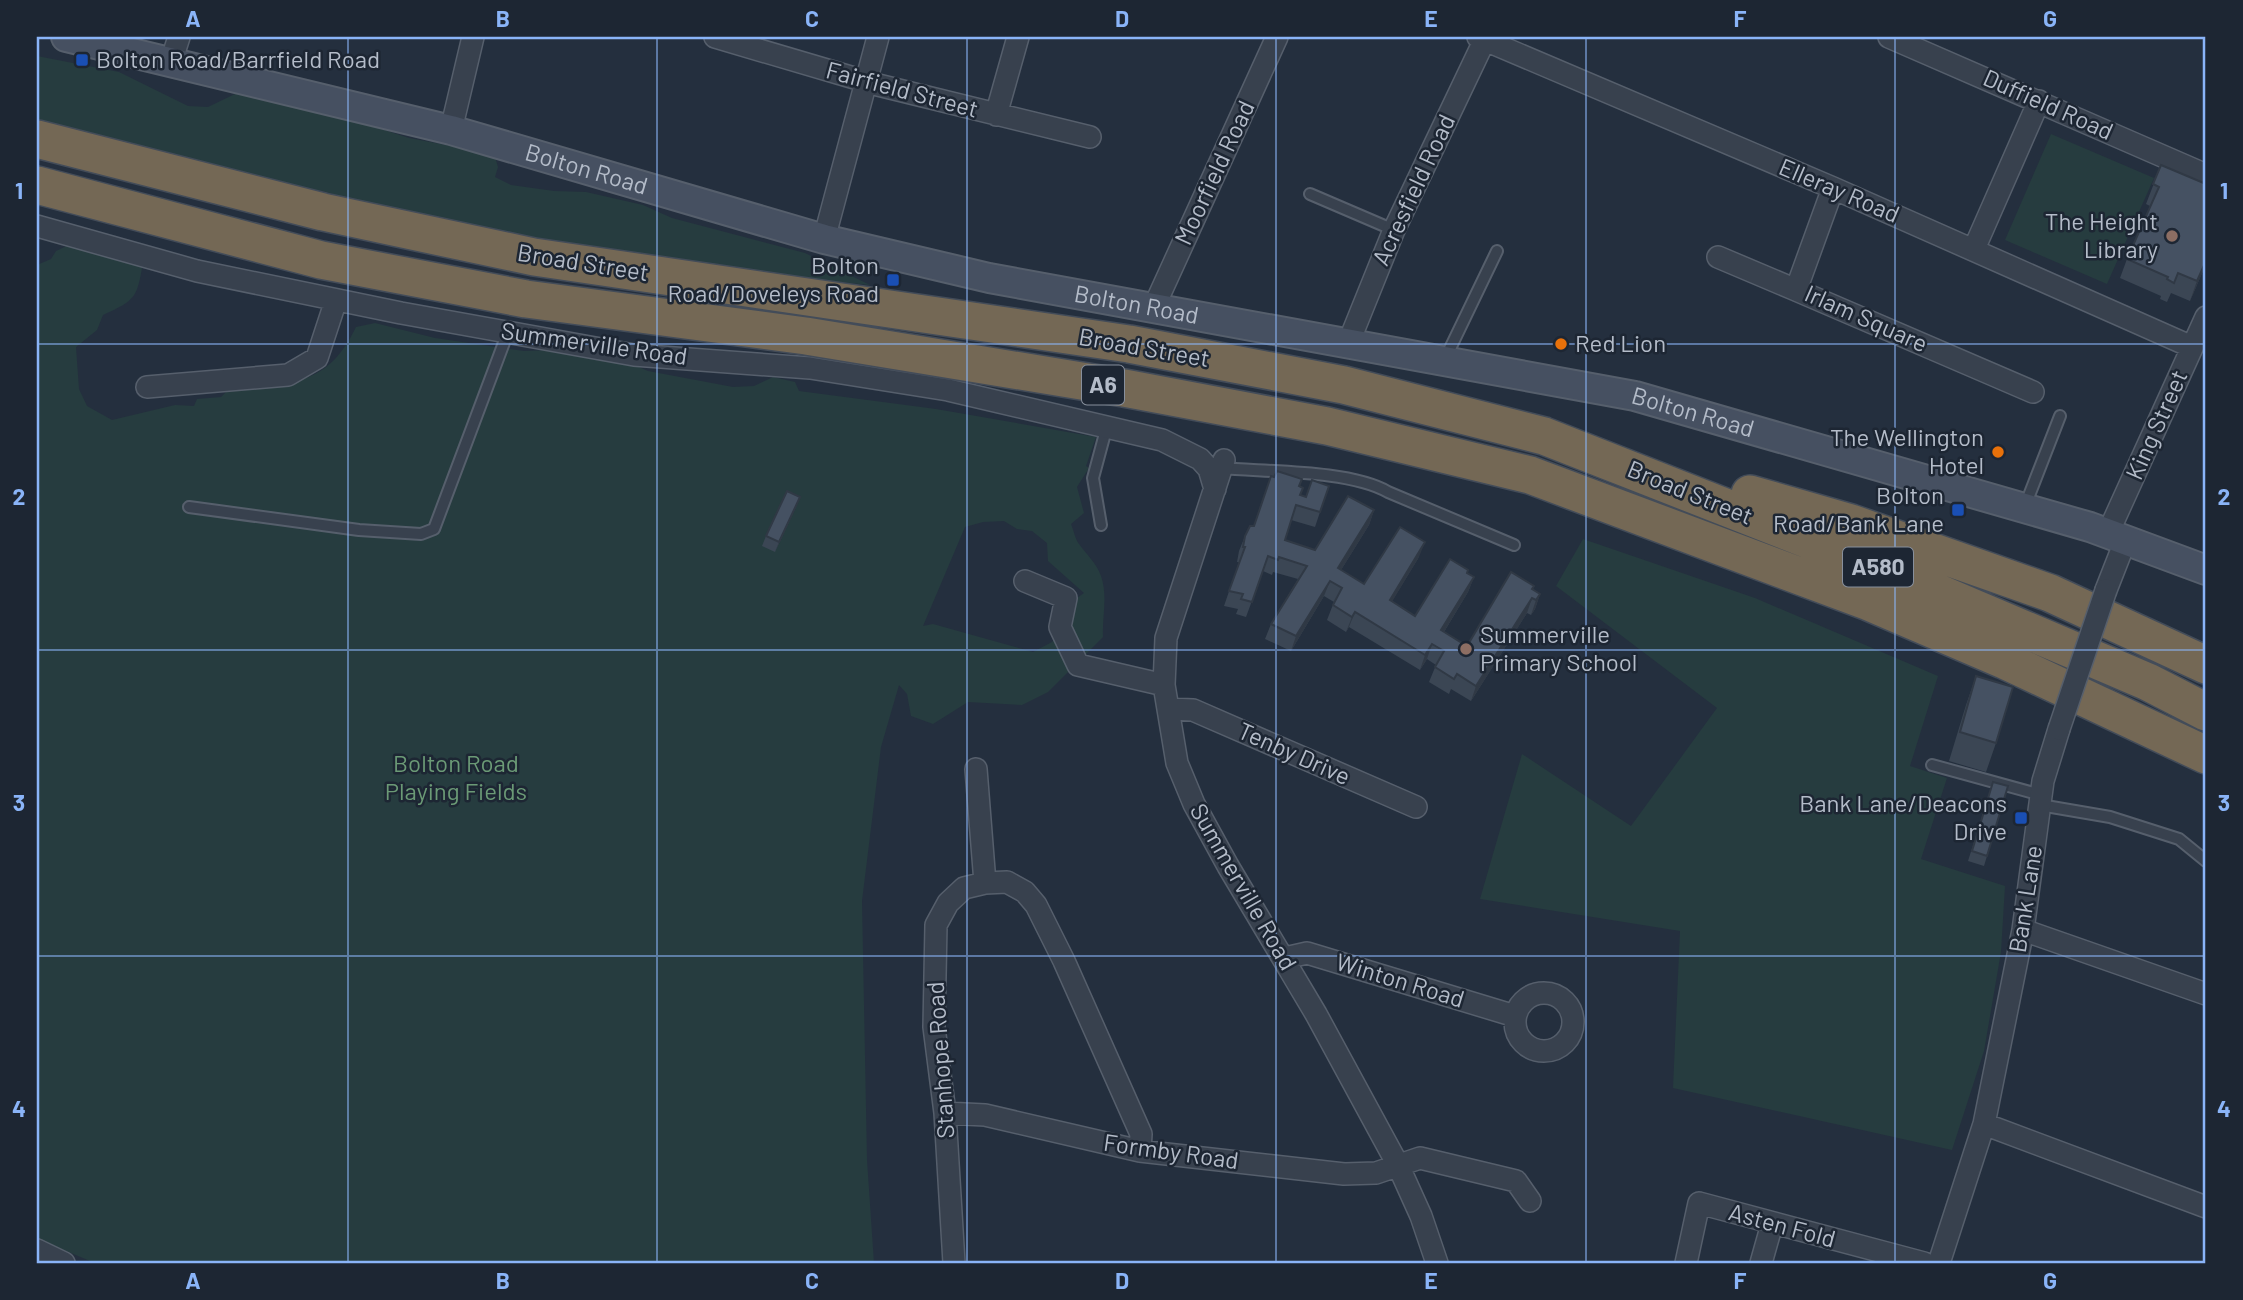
<svg xmlns="http://www.w3.org/2000/svg" width="2243" height="1300" font-family="Barlow,sans-serif">
  <rect width="100%" height="100%" fill="#242f3e"/>
  <!-- green -->
  <path fill="#263c3f" fill-rule="evenodd" d="M37,56L119,72L188,106L208,107L237,93L279,100L341,116L409,138L494,154L498,167L495,177L511,185L554,191L586,192L643,205L672,218L805,253L870,285L807,279L419,222L323,191L276,187L37,120Z
    M2051,134L2154,178L2107,284L2005,240Z
    M73,243L143,262C137,298 136,300 103,315L97,330L76,347L79,389L87,406L112,420L175,405L194,406L197,399L221,397L227,391C287,382 326,390 356,327L375,323L435,338L524,351L554,350L614,356L648,371L733,387L754,386L773,377L795,382L799,391L936,409L1096,437L1086,466L1089,468L1077,487L1084,513L1071,524C1074,531 1075,539 1079,544C1087,555 1097,564 1101,576C1108,596 1102,616 1103,637L1048,692L1022,705L968,702L933,724L911,716L907,694L899,685L881,747L862,901L867,1160L874,1263H95L37,1239V265L51,259L56,251ZM1004,521L1017,529L1032,531L1047,543L1048,561L1084,593L1070,603V622L1052,642L1033,652L933,624L923,626L965,527L983,522Z
    M1583,539L1755,598L1938,676L1910,766L1947,778L1921,859L2005,886L2001,952L1984,1051L1952,1150L1673,1088L1680,931L1480,899L1522,754L1631,826L1717,708L1556,586Z"/>
  <g fill="none" stroke-linecap="round" stroke-linejoin="round">
    <defs>
      <path id="lane" d="M1310,194L1394,230
        M1445,359L1497,251
        M1221,468C1267,472 1350,470 1388,492L1514,545
        M2025,506L2060,416
        M189,507L359,530L421,534L434,529L508,332
        M1101,525L1093,478L1107,426
        M1932,765L2041,795
        M2040,805L2110,817L2179,839L2206,861"/>
      <path id="street" d="M715,37L878,85L1090,137
        M1478,37L1833,188L2192,347
        M1889,37L2206,175
        M171,62L179,37
        M996,115L1018,37
        M451,130L473,37
        M1833,188L1796,290L2033,392
        M37,226L197,271L401,313L634,355L810,368L948,390L1162,440L1200,459L1209,469L1215,489
        M824,239L878,37
        M1974,249L2039,101
        M1718,257L1796,290
        M1153,309L1277,37
        M1348,344L1394,230L1486,37
        M147,387L288,375L317,358L336,300
        M1224,460L1166,638L1164,685L1177,763L1194,804L1228,866L1316,1014L1398,1165L1421,1216L1437,1263
        M2108,533L2206,317
        M1025,581L1066,598L1060,627L1078,665L1164,685
        M2106,590L2126,539
        M1170,709L1193,710L1416,807
        M976,769L985,883
        M2023,930L2206,994
        M1285,958L1307,953L1515,1016
        M1515 1022a29 29 0 1 1 58 0a29 29 0 1 1-58 0Z
        M945,1113L985,1115L1140,1151L1344,1174L1376,1173L1420,1158L1516,1181L1530,1201
        M1984,1124L2206,1207
        M37,1250L64,1263
        M954,1263L945,1113L934,1027L936,925L948,903L964,888L985,883L1007,882L1025,892L1036,905L1064,961L1141,1134L1140,1151
        M1686,1263L1699,1203L1924,1263
        M1761,1263L1772,1224
        M1939,1263L1984,1124L2023,930L2043,781L2059,729"/>
      <g id="secondary">
        <path id="s1" d="M66,37L451,130L824,239L989,278L1635,396L2090,527L2206,570"/>
      </g>
      <path id="highway" d="M37,139L323,212L534,257L1129,344L1344,385L1544,436L1880,568L2148,682L2206,712
        M37,185L321,260L526,299L806,336L1124,388L1327,426L1530,475L1869,602L2004,660L2206,755
        M1750,494L1851,523L2050,593L2206,665"/>
    </defs>
    <!-- lane casing -->
    <use href="#lane" stroke="#565f6c" stroke-width="14"/>
    <!-- street casing -->
    <use href="#street" stroke="#565f6c" stroke-width="24"/>
    <!-- secondary casing -->
    <use href="#secondary" stroke="#565f6c" stroke-width="32"/>
    <!-- highway casing -->
    <use href="#highway" stroke="#434c59" stroke-width="40"/>
    <!-- lane -->
    <use href="#lane" stroke="#38414e" stroke-width="10"/>
    <!-- street -->
    <use href="#street" stroke="#38414e" stroke-width="21"/>
    <!-- secondary -->
    <use href="#secondary" stroke="#465061" stroke-width="28"/>
    <!-- highway -->
    <use href="#highway" stroke="#746855" stroke-width="37"/>
    <defs>
      <path id="street-bridge" d="M2059,729L2106,590"/>
    </defs>
    <!-- street-bridge casing -->
    <use href="#street-bridge" stroke="#565f6c" stroke-width="24" stroke-linecap="butt"/>
    <!-- street-bridge -->
    <use href="#street-bridge" stroke="#38414e" stroke-width="21"/>
  </g>
  <!-- wall -->
  <path fill="#3b4654" d="M2161,165L2206,264L2190,301L2171,293L2167,302L2160,299L2161,296L2120,278L2127,259L2150,206L2146,204Z
    M1300,495L1320,512L1315,527L1291,520L1285,540L1315,550L1374,510L1369,525L1341,570L1364,584L1419,557L1392,601L1415,616L1467,573L1474,577L1468,592L1444,632L1467,646L1534,586L1533,589L1540,594L1535,609L1531,615L1527,613L1471,701L1451,689L1449,694L1429,682L1436,665L1427,659L1420,670L1349,627L1346,632L1327,620L1334,602L1324,596L1291,651L1265,639L1271,624L1298,579L1273,572L1272,575L1263,571L1246,617L1236,614L1238,609L1224,606L1239,562H1237L1239,551L1245,536L1253,526Z
    M796,507L775,552L762,546L766,536Z
    M1976,676L1996,743L1986,772L1949,761L1966,705Z
    M1993,782L1987,856L1984,866L1968,861Z"/>
  <!-- shaded-wall -->
  <path fill="#303945" d="M2206,261V264L2190,301L2197,281Z
    M800,497L796,507L775,552L779,542Z
    M1374,510L1369,525L1333,583L1338,568Z
    M1425,542L1419,557L1384,615L1390,600Z
    M1474,577L1468,592L1436,645L1441,630Z
    M1330,581L1324,596L1291,651L1296,636Z
    M1540,594L1535,609L1531,615L1536,600Z
    M1532,598L1527,613L1471,701L1476,686Z
    M1355,612L1349,627L1346,632L1352,617Z
    M1432,644L1427,659L1420,670L1425,655Z"/>
  <!-- building -->
  <path fill="#455162" stroke="#303945" stroke-width="2" d="M2161,165L2206,184V261L2197,281L2178,273L2174,283L2167,279L2168,277L2127,259L2159,187L2153,184Z
    M1277,471L1302,479L1299,486L1303,488L1300,495L1306,497L1312,480L1329,486L1320,512L1296,505L1285,540L1315,550L1348,496L1374,510L1338,568L1364,584L1400,527L1425,542L1390,600L1415,616L1450,559L1468,570L1467,573L1474,577L1441,630L1467,646L1511,572L1534,586L1532,589L1540,594L1536,600L1532,598L1476,686L1457,674L1454,679L1435,667L1444,651L1432,644L1425,655L1355,612L1352,617L1333,605L1342,588L1330,581L1296,636L1271,624L1307,566L1279,557L1278,560L1268,556L1252,602L1241,599L1243,594L1229,591L1245,547H1243L1245,536L1250,526H1254L1271,476L1274,477Z
    M787,491L800,497L779,542L766,536Z
    M1976,676L2013,687L1996,743L1960,732Z
    M1993,782L2008,786L1987,856L1972,851Z"/>
  <!-- grid -->
  <path fill="none" stroke="#8ab4f8" stroke-width="2" stroke-opacity="0.55" d="M348,37V1263M657,37V1263M967,37V1263M1276,37V1263M1586,37V1263M1895,37V1263M37,344H2206M37,650H2206M37,956H2206"/>
  <!-- markers -->
  <g fill="#1a4fb4" stroke="#1d2633" stroke-width="2.5">
    <rect x="75" y="53" width="14" height="14" rx="3.5"/>
    <rect x="886" y="273" width="14" height="14" rx="3.5"/>
    <rect x="1951" y="503" width="14" height="14" rx="3.5"/>
    <rect x="2014" y="811" width="14" height="14" rx="3.5"/>
  </g>
  <g fill="#8d6e63" stroke="#1d2633" stroke-width="2.5">
    <circle cx="2172" cy="236" r="7"/>
    <circle cx="1466" cy="649" r="7"/>
  </g>
  <g fill="#e8710a" stroke="#1d2633" stroke-width="2.5">
    <circle cx="1561" cy="344" r="7"/>
    <circle cx="1998" cy="452" r="7"/>
  </g>
  <g text-anchor="middle" stroke-width="5" stroke-linejoin="round" paint-order="stroke">
    <!-- shield labels -->
    <g fill="#1d2633" stroke="#878f9c" stroke-width="2">
      <rect x="1082" y="365.5" width="42" height="39" rx="5"/>
      <rect x="1843" y="547.5" width="70" height="39" rx="5"/>
    </g>
    <g font-size="23" font-weight="bold" fill="#b4bcc9">
      <text x="1103" y="393">A6</text>
      <text x="1878" y="575">A580</text>
    </g>
    <!-- poi labels -->
    <g font-size="24" fill="#b4bcc9" stroke="#1d2633" text-anchor="end">
      <text x="96" y="68" text-anchor="start">Bolton Road/Barrfield Road</text>
      <text x="2158" y="230">The Height<tspan x="2158" dy="28">Library</tspan></text>
      <text x="879" y="274">Bolton<tspan x="879" dy="28">Road/Doveleys Road</tspan></text>
      <text x="1575" y="352" text-anchor="start">Red Lion</text>
      <text x="1984" y="446">The Wellington<tspan x="1984" dy="28">Hotel</tspan></text>
      <text x="1944" y="504">Bolton<tspan x="1944" dy="28">Road/Bank Lane</tspan></text>
      <text x="1480" y="643" text-anchor="start">Summerville<tspan x="1480" dy="28">Primary School</tspan></text>
      <text x="2007" y="812">Bank Lane/Deacons<tspan x="2007" dy="28">Drive</tspan></text>
    </g>
    <!-- street labels -->
    <g font-size="24" fill="#b4bcc9" stroke="#1d2633">
      <text transform="translate(902 90) rotate(15)" y="8">Fairfield Street</text>
      <text transform="translate(2048 105) rotate(24)" y="8">Duffield Road</text>
      <text dy="8" stroke="none"><textPath href="#s1" startOffset="537">Bolton Road</textPath></text>
      <text transform="translate(1215 173) rotate(-65)" y="8">Moorfield Road</text>
      <text transform="translate(1414 190) rotate(-65)" y="8">Acresfield Road</text>
      <text transform="translate(1839 191) rotate(23)" y="8">Elleray Road</text>
      <text transform="translate(583 263) rotate(9)" y="8">Broad Street</text>
      <text dy="8" stroke="none"><textPath href="#s1" startOffset="1104">Bolton Road</textPath></text>
      <text transform="translate(1866 319) rotate(24)" y="8">Irlam Square</text>
      <text transform="translate(594 344) rotate(8)" y="8">Summerville Road</text>
      <text transform="translate(1144 348) rotate(10)" y="8">Broad Street</text>
      <text dy="8" stroke="none"><textPath href="#s1" startOffset="1671">Bolton Road</textPath></text>
      <text transform="translate(2157 425) rotate(-66)" y="8">King Street</text>
      <text transform="translate(1690 493) rotate(22)" y="8">Broad Street</text>
      <text transform="translate(1294 754) rotate(24)" y="8">Tenby Drive</text>
      <text transform="translate(1243 887) rotate(60)" y="8">Summerville Road</text>
      <text transform="translate(2026 899) rotate(-81)" y="8">Bank Lane</text>
      <text transform="translate(1400 981) rotate(17)" y="8">Winton Road</text>
      <text transform="translate(941 1060) rotate(-94)" y="8">Stanhope Road</text>
      <text transform="translate(1171 1152) rotate(8)" y="8">Formby Road</text>
      <text transform="translate(1782 1226) rotate(15)" y="8">Asten Fold</text>
    </g>
    <!-- park labels -->
    <g font-size="24" fill="#6b9a76" stroke="#1d2633">
      <text x="456" y="772">Bolton Road<tspan x="456" dy="28">Playing Fields</tspan></text>
    </g>
  </g>
  <!-- border -->
  <rect width="2243" height="1300" fill="none" stroke="#1d2633" stroke-width="77"/>
  <rect x="38" y="38" width="2166" height="1224" fill="none" stroke="#8ab4f8" stroke-width="2.5"/>
  <g font-size="23" text-anchor="middle" font-weight="bold" fill="#8ab4f8">
    <text x="193" y="27">A</text>
    <text x="503" y="27">B</text>
    <text x="812" y="27">C</text>
    <text x="1122" y="27">D</text>
    <text x="1431" y="27">E</text>
    <text x="1740" y="27">F</text>
    <text x="2050" y="27">G</text>
    <text x="19" y="199">1</text>
    <text x="2224" y="199">1</text>
    <text x="19" y="505">2</text>
    <text x="2224" y="505">2</text>
    <text x="19" y="811">3</text>
    <text x="2224" y="811">3</text>
    <text x="19" y="1117">4</text>
    <text x="2224" y="1117">4</text>
    <text x="193" y="1289">A</text>
    <text x="503" y="1289">B</text>
    <text x="812" y="1289">C</text>
    <text x="1122" y="1289">D</text>
    <text x="1431" y="1289">E</text>
    <text x="1740" y="1289">F</text>
    <text x="2050" y="1289">G</text>
  </g>
</svg>
